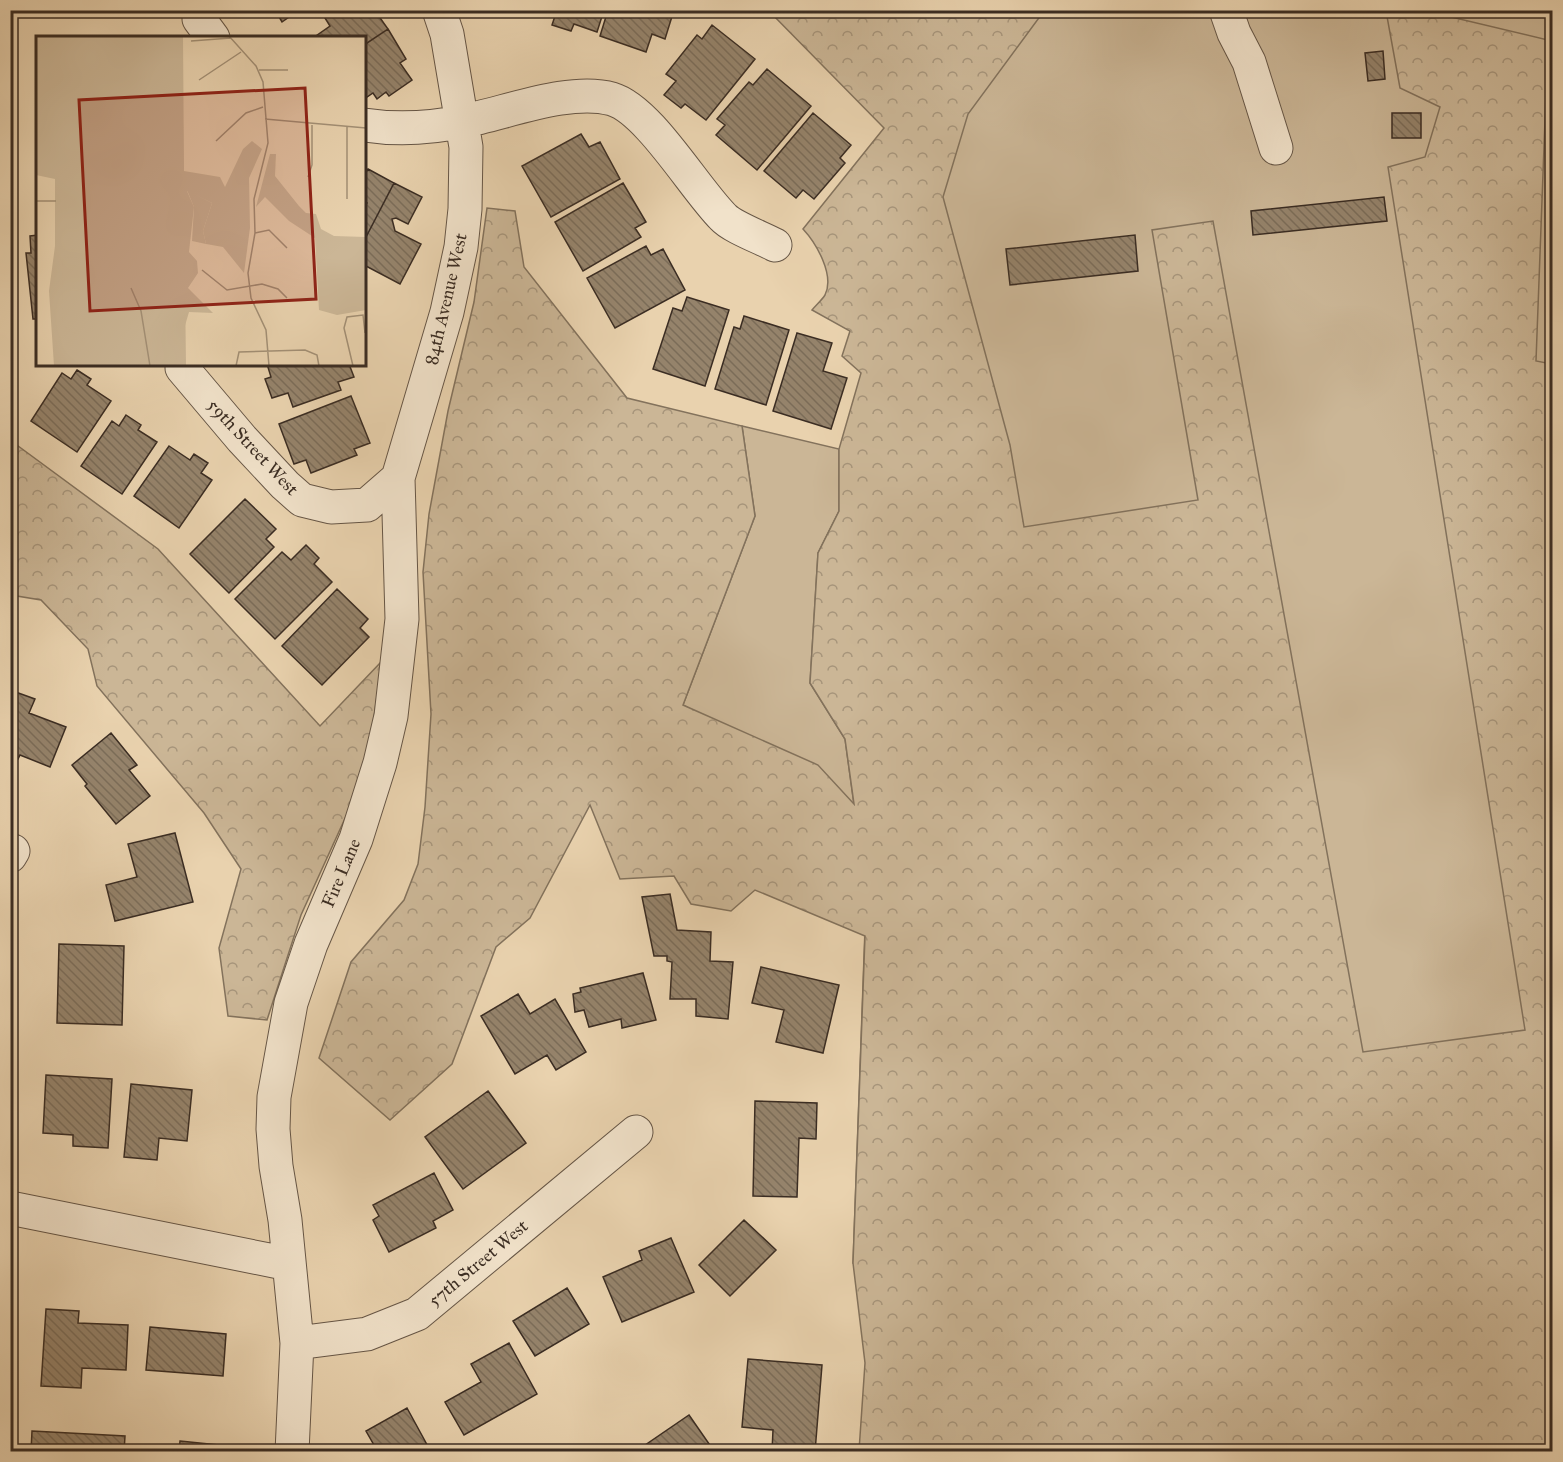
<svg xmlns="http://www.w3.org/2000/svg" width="1563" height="1462" font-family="'IM FELL Great Primer',serif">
  <defs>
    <pattern id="forest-crowns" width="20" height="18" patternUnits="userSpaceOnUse" patternTransform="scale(1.5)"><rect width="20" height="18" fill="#cbb696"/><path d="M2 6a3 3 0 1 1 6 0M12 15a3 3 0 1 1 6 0" fill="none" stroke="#a6947a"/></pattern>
    <pattern id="building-back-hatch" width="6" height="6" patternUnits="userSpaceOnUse" patternTransform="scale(1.5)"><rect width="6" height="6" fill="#95836b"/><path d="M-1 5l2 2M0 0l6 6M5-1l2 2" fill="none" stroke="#7b6c58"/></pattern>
  </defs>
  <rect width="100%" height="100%" fill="#e9d2ae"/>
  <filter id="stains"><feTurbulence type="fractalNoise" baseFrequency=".00333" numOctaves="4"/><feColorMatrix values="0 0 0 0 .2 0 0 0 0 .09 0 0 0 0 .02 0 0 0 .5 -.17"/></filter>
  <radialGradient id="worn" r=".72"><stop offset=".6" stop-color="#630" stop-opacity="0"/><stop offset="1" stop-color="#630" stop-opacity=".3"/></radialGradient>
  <!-- green -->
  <path fill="#cbb696" stroke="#83725c" stroke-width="1.5" d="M898,11H1552V1291L853,1263Z
    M742,426L839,449V511L818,553L810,683L845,739L854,805L683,705L755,516Z"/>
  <!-- forest -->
  <path fill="url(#forest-crowns)" stroke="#83725c" stroke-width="1.5" d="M768,10L1044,11L968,114L943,197L1010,445L1024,527L1198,500L1152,230L1213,221L1363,1052L1525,1030L1388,167L1425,157L1440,107L1400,88L1386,11H1426L1548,40L1536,361L1552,364V1451H859L865,1363L853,1263L865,936L755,890L731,911L691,904L674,876L620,879L590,805L530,918L496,947L452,1064L390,1120L319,1058L351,962L404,900L418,864L425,807L431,714L423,572L429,514L448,411L474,302L487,208L515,211L524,267L627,398L742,426L755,516L683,705L818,765L854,804L845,739L810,683L818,553L839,511V449L861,373L842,356L850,331L812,310C816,305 822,300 825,295C835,275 816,243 803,229L884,128Z
    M10,440L158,549L320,726L382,661L371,738L347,814L301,915L267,1020L228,1016L219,948L241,869L204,813L97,686L88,649L41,600L11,595Z"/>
  <!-- building -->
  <path fill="url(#building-back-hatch)" stroke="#3b2d23" stroke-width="1.5" d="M275,10H299L282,22Z
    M380,10L382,13L378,15L388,29L364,45V38H313L330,26L320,10Z
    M557,10H604L597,32L574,24L571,31L552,25Z
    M608,10H674L665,39L652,34L646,52L600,36Z
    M712,25L755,59L706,120L685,104L681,108L664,95L676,81L666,74L697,35L702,39Z
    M388,29L406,59L400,63L412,80L389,96L386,92L377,99L373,93L364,99V45Z
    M1383,51L1385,79L1368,81L1365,53Z
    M767,69L811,106L757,170L716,135L725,125L717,119L749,82L753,85Z
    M813,113L851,145L840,158L845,163L814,199L803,190L796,198L764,171Z
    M1392,113H1421V138H1392Z
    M581,134L589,147L600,142L620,179L551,217L522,166Z
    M368,169L394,183L364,241V207L367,203L364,201V176Z
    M394,183L422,197L408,224L396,218L392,219L395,231L421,244L400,284L364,265V241Z
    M623,183L646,222L635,228L641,237L583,271L555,222Z
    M1384,197L1387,221L1253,235L1251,211Z
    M38,235V319H33L26,253H31L30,236Z
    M1135,235L1138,271L1010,285L1006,249Z
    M646,246L651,255L663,249L685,290L615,328L587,278Z
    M687,297L729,310L705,386L653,369L673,308L682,311Z
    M744,316L789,330L766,405L715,389L734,327L740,329Z
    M797,333L832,343L823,371L847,378L831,429L773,411Z
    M267,364H349L354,377L338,382L341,390L293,407L288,393L272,398L265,379L271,377Z
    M77,370L91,379L87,385L111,401L77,452L31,421L62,373L71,379Z
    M351,396L370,443L354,449L357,455L311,473L306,460L294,464L279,424Z
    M126,415L141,425L138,430L157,442L122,494L81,466L112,421L119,426Z
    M169,446L190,460L194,454L208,463L201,473L212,480L179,528L134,496Z
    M245,499L276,529L266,539L274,547L229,593L190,554Z
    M306,545L319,558L314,564L332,582L275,639L235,599L282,552L291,560Z
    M337,589L368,619L360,628L369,637L322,685L282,646Z
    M10,690L35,699L29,713L66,727L50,767L20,755L18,759L10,756Z
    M111,733L137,765L129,770L150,796L116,824L85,786L87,784L72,765Z
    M175,833L193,902L115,921L106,885L137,877L128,844Z
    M670,894L677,930L711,932L710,961L733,962L728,1019L696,1016V999H670L672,962L667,961V956H654L642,897Z
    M59,944L124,946L122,1025L57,1023Z
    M761,967L839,985L823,1053L776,1042L784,1010L752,1003Z
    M643,973L656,1020L622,1028L621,1019L589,1027L584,1010L575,1012L573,994L581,992L580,988Z
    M518,994L530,1014L555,999L586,1052L556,1070L547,1055L515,1074L481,1016Z
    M46,1075L112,1079L108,1148L73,1146V1135L43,1133Z
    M131,1084L192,1090L187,1141L159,1138L157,1160L124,1157Z
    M488,1091L526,1143L463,1189L425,1137Z
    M755,1101L817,1103L816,1139L799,1138L797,1197L753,1196Z
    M434,1173L453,1210L433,1221L436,1228L389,1252L373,1220L379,1216L373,1205Z
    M744,1220L776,1250L730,1296L699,1265Z
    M671,1238L694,1292L622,1322L603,1277L642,1260L639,1251Z
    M567,1288L589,1324L535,1356L513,1321Z
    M46,1309L79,1311L78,1323L128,1325L126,1370L82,1368L81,1388L41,1386Z
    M10,1314L17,1315L13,1352H10Z
    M150,1327L226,1334L223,1376L146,1370Z
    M509,1343L537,1394L464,1435L445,1402L481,1382L471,1364Z
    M748,1359L822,1365L815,1452H772L773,1430L742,1427Z
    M407,1408L431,1452H378L366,1431Z
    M689,1415L714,1451L635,1452Z
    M32,1431L125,1436L124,1452H31Z
    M180,1441L228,1446V1452H179Z"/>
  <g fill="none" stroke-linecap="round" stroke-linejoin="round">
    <defs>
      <path id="minor" d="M1226,10L1234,33L1249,62L1276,148
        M199,19L213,38
        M364,125C397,130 432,128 464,121C506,113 570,87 612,99C649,110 694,188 723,217C732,227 762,238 775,245
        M182,368L242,439L285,485L302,500L331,507L367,505L398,478
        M10,856L13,851
        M10,1208L289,1264
        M297,1343L367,1334L417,1314L636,1132
        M292,1452L297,1343L285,1220L276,1166L273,1129L274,1097L291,1003L311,944L356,839L380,763L391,716L402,619L398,478L447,312L461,247L465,209L466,147L447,34L439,10"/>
    </defs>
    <!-- minor casing -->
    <use href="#minor" stroke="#665646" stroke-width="35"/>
    <!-- minor -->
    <use href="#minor" stroke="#f1e2ca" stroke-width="33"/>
  </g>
  <g text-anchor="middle" stroke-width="6" stroke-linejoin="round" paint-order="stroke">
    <!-- street labels -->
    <g font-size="18" fill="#3b2d23" stroke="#f1e2ca">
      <text transform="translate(446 299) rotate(-77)" y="6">84th Avenue West</text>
      <text transform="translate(253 447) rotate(47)" y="6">59th Street West</text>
      <text transform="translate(341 873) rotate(-67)" y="6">Fire Lane</text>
      <text transform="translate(478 1263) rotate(-40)" y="6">57th Street West</text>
    </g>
  </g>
  <!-- overview -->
  <g transform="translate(36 36)">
    <rect width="330" height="330" fill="#e9d2ae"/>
    <path d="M147,87L150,330H21V89ZM151,154L176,167L167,195L170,208L156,205L158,171Z" fill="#cbb696"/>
    <path d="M0,0H147L148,135L184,141L189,151L207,113L216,105L226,113L213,142L214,192L208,237L187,211L170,208L167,195L176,167L151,155L158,171L153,216L161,225L162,237L152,252L177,277L153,276L148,293L120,285L140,254L142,242L128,195L103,200L112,239L103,241L75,122L52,126L78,250L71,259L77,261L83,283L77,284L74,273L56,269L55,223L27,221L26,289L43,300L61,330H18L13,255L19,210V143L0,139ZM234,118H240L239,140L263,170L270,177L280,178L285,193L298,200L330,201V274L301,279L283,274L279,202L253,185L229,161L220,171Z" fill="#cbb696"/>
    <path fill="none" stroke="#a39076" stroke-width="1.5" d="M193,0L220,30L227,46L232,107L218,163L219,197L212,237L215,262L230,294L233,330M155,5L195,2M223,34H252M163,44L205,16M229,83L330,92M311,91V163M180,105L210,77L227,71M272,141L276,129V89M0,165H20M219,197L233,194L251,212M166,234L191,254L226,248L242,253L251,262M95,252L105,275L114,330M200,330L203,316L269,314L281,319L283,330M317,330L308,292L311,281L327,279L329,297"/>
    <path fill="#8f2418" fill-opacity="0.15" stroke="#8f2418" stroke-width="3" d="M269,52L280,263L54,275L43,64Z"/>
    <rect width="330" height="330" fill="none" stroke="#3b2d23" stroke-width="3"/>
  </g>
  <!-- margin -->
  <rect width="1563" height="1462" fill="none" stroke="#e9d2ae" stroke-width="36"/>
  <rect x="12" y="12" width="1539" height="1438" fill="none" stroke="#3b2d23" stroke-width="3"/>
  <rect x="18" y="18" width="1527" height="1426" fill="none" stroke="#3b2d23" stroke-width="1.5"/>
  <rect width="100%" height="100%" filter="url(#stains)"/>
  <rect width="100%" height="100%" fill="url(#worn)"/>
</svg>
